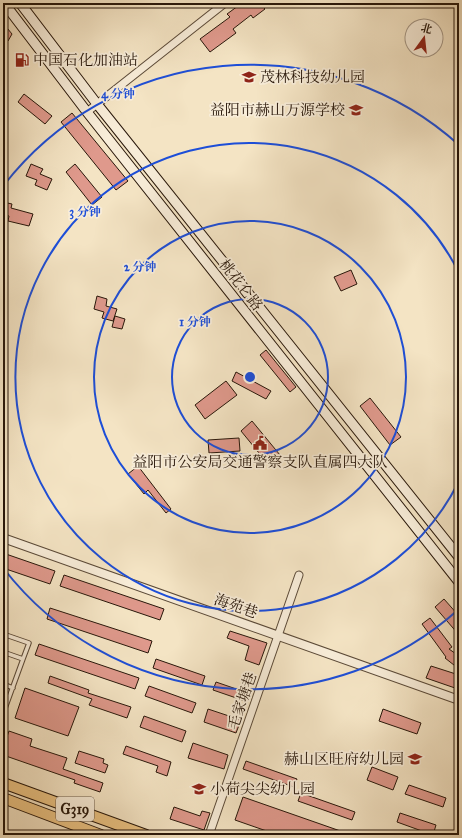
<svg xmlns="http://www.w3.org/2000/svg" width="462" height="838" font-family="'IM FELL Great Primer','Noto Serif SC',serif">
  <rect width="100%" height="100%" fill="#f4e4c4"/>
  <filter id="stains"><feTurbulence type="fractalNoise" baseFrequency=".005" numOctaves="4"/><feColorMatrix values="0 0 0 0 .2 0 0 0 0 .09 0 0 0 0 .02 0 0 0 .5 -.17"/></filter>
  <radialGradient id="worn" r=".72"><stop offset=".6" stop-color="#630" stop-opacity="0"/><stop offset="1" stop-color="#630" stop-opacity=".3"/></radialGradient>
  <!-- building -->
  <path fill="#df998c" stroke="#28170a" d="M242,3H269L263,7L265,9L253,18L251,15L233,29L236,33L210,52L200,39L230,17L227,14Z
    M3,23L12,34L8,41L3,45Z
    M24,94L52,116L45,124L18,102Z
    M72,113L128,181L116,190L61,122Z
    M31,164L43,169L40,174L52,179L47,190L35,185L37,180L26,176Z
    M75,164L102,197L92,205L66,172Z
    M3,202L12,204L11,208L33,214L29,226L8,221L9,216L3,214Z
    M351,270L357,284L341,291L334,277Z
    M97,296L107,299L106,306L117,309L113,321L102,318L104,312L94,309Z
    M115,316L125,319L122,329L112,327Z
    M266,350L296,387L290,392L260,355Z
    M236,372L271,391L266,399L232,381Z
    M226,381L237,395L205,419L195,405Z
    M370,398L401,437L390,445L360,406Z
    M252,421L280,455L268,464L241,431Z
    M239,438L240,451L209,453L208,440Z
    M138,466L171,509L166,513L148,490L144,494L128,474Z
    M3,553L55,571L50,584L3,568Z
    M64,575L164,609L160,620L60,586Z
    M444,599L459,616V635L435,607Z
    M50,608L152,641L148,653L47,619Z
    M430,618L452,647L449,649L459,656V669L445,658L446,657L422,624Z
    M230,631L267,643L259,665L245,660L249,646L227,638Z
    M39,644L139,678L135,689L35,655Z
    M156,659L205,676L202,685L153,668Z
    M431,666L459,675L455,688L426,678Z
    M50,676L89,690L88,693L131,707L127,718L89,705L92,699L48,683Z
    M216,682L248,693L245,701L213,690Z
    M149,686L196,703L192,713L145,696Z
    M25,688L79,707L68,736L15,718Z
    M208,709L241,720L236,733L204,722Z
    M383,709L421,723L417,734L379,721Z
    M144,716L186,731L182,742L140,727Z
    M9,731L32,739L30,746L67,758L63,769L103,783L100,792L74,783L75,780L3,755V748Z
    M193,743L228,755L224,769L188,758Z
    M126,746L171,762L167,776L156,772L158,766L123,754Z
    M79,751L104,759L103,763L108,765L105,773L75,763Z
    M246,761L297,779L294,787L243,769Z
    M372,767L398,777L393,790L367,780Z
    M409,785L446,798L443,807L405,794Z
    M301,793L355,812L352,820L298,801Z
    M243,797L349,834V835H278L235,820Z
    M174,807L200,816L202,811L210,813L204,830L170,819Z
    M400,813L436,825L433,835L397,822Z"/>
  <g fill="none" stroke-linecap="round" stroke-linejoin="round">
    <defs>
      <path id="service" d="M3,634L29,643L23,659
        M3,652L23,659L3,714
        M3,684L13,688"/>
      <path id="minor" d="M87,112L225,3
        M209,835L299,575"/>
      <path id="tertiary" d="M3,538L459,700"/>
      <path id="secondary" d="M4,3L87,112L459,582
        M20,3L97,104L459,557"/>
      <path id="primary" d="M3,783L146,835
        M3,798L101,835"/>
    </defs>
    <!-- service casing -->
    <use href="#service" stroke="#5b4a38" stroke-width="5.5"/>
    <!-- minor casing -->
    <use href="#minor" stroke="#5b4a38" stroke-width="9"/>
    <!-- tertiary casing -->
    <use href="#tertiary" stroke="#5b4a38" stroke-width="10"/>
    <!-- secondary casing -->
    <use href="#secondary" stroke="#28170a" stroke-width="11"/>
    <!-- primary casing -->
    <use href="#primary" stroke="#28170a" stroke-width="12"/>
    <!-- service -->
    <use href="#service" stroke="#f8edd9" stroke-width="3.5"/>
    <!-- minor -->
    <use href="#minor" stroke="#f8edd9" stroke-width="7"/>
    <!-- tertiary -->
    <use href="#tertiary" stroke="#f8edd9" stroke-width="8"/>
    <!-- secondary -->
    <use href="#secondary" stroke="#f8edd9" stroke-width="9"/>
    <!-- primary -->
    <use href="#primary" stroke="#eac282" stroke-width="10"/>
  </g>
  <!-- distance rings -->
  <g fill="none" stroke="#1d4ed8" stroke-width="2">
    <circle cx="250" cy="377" r="78"/>
    <circle cx="250" cy="377" r="156"/>
    <path d="M458 483A234 234 0 1 1 458 271"/>
    <path d="M459 609A312 312 0 0 1 4 569M4 185A312 312 0 0 1 459 145"/>
  </g>
  <!-- icons -->
  <defs>
    <symbol id="fuel-bare" viewBox="-9 -9 18 18"><path d="M-5.5-6h7V0h2V4h1.3V-2.5L3-4.5l.8-.8L6-3V5H2.5V1h-1V6h-7ZM-4.2-4.7v3.2H.2V-4.7Z" fill="#8f2418" stroke="#f8edd9" stroke-width="2.5" paint-order="stroke"/></symbol>
    <symbol id="school-bare" viewBox="-9 -9 18 18"><path d="M0-5L7-2L0 1L-7-2ZM-4 1L0 2.5L4 1V4Q0 6-4 4Z" fill="#8f2418" stroke="#f8edd9" stroke-width="2.5" paint-order="stroke"/></symbol>
    <symbol id="civic-bare" viewBox="-9 -9 18 18"><path d="M-.6-6.5H3V-4.5H.6V-3L4-1V1h2V6H-6V1h2V-1L-.6-3ZM-1.2 2.5V6h2.4V2.5Z" fill="#8f2418" stroke="#f8edd9" stroke-width="2.5" paint-order="stroke"/></symbol>
  </defs>
  <g fill-rule="evenodd">
    <use href="#fuel-bare" x="12" y="50" width="20" height="20"/>
    <use href="#school-bare" x="239" y="67" width="20" height="20"/>
    <use href="#school-bare" x="346" y="100" width="20" height="20"/>
    <use href="#civic-bare" x="250" y="433" width="20" height="20"/>
    <use href="#school-bare" x="405" y="749" width="20" height="20"/>
    <use href="#school-bare" x="189" y="779" width="20" height="20"/>
  </g>
  <g text-anchor="middle" stroke-width="3.5" stroke-linejoin="round" paint-order="stroke">
    <!-- shield labels -->
    <rect fill="#f8edd9" stroke="#665748" stroke-width="1" x="56" y="797" width="38" height="24" rx="3"/>
    <g font-size="14" font-weight="bold" fill="#28170a">
      <text x="75" y="814">G319</text>
    </g>
    <!-- poi labels -->
    <g font-size="15" fill="#28170a" stroke="#f8edd9" text-anchor="start">
      <text x="33" y="65">中国石化加油站</text>
      <text x="260" y="82">茂林科技幼儿园</text>
      <text x="345" y="115" text-anchor="end">益阳市赫山万源学校</text>
      <text x="260" y="467" text-anchor="middle">益阳市公安局交通警察支队直属四大队</text>
      <text x="404" y="764" text-anchor="end">赫山区旺府幼儿园</text>
      <text x="210" y="794">小荷尖尖幼儿园</text>
    </g>
    <!-- street labels -->
    <g font-size="15" fill="#28170a" stroke="#f8edd9">
      <text transform="translate(241 285) rotate(52)" y="5">桃花仑路</text>
      <text transform="translate(236 606) rotate(19)" y="5">海苑巷</text>
      <text transform="translate(242 701) rotate(-71)" y="5">毛家塘巷</text>
    </g>
  </g>
  <circle cx="250" cy="377" r="6" fill="#1d4ed8" stroke="#f8edd9" stroke-width="2"/>
  <g font-size="12" text-anchor="middle" font-weight="bold" fill="#1d4ed8" stroke="#f8edd9" stroke-width="3.5" stroke-linejoin="round" paint-order="stroke">
    <text x="118" y="98">4 分钟</text>
    <text x="85" y="216">3 分钟</text>
    <text x="140" y="271">2 分钟</text>
    <text x="195" y="326">1 分钟</text>
  </g>
  <!-- margin -->
  <rect width="462" height="838" fill="none" stroke="#f4e4c4" stroke-width="16"/>
  <rect x="4" y="4" width="454" height="830" fill="none" stroke="#28170a" stroke-width="2"/>
  <rect x="8" y="8" width="446" height="822" fill="none" stroke="#28170a"/>
  <!-- north arrow -->
  <g transform="translate(424 38) rotate(15)"><circle r="19" fill="#f8edd9" stroke="#a59786"/>
  <path d="M0-3L7 15L0 10L-7 15Z" fill="#8f2418"/>
  <text y="-6" font-size="11" font-weight="bold" text-anchor="middle" fill="#28170a">北</text>
  </g>
  <rect width="100%" height="100%" filter="url(#stains)"/>
  <rect width="100%" height="100%" fill="url(#worn)"/>
</svg>
